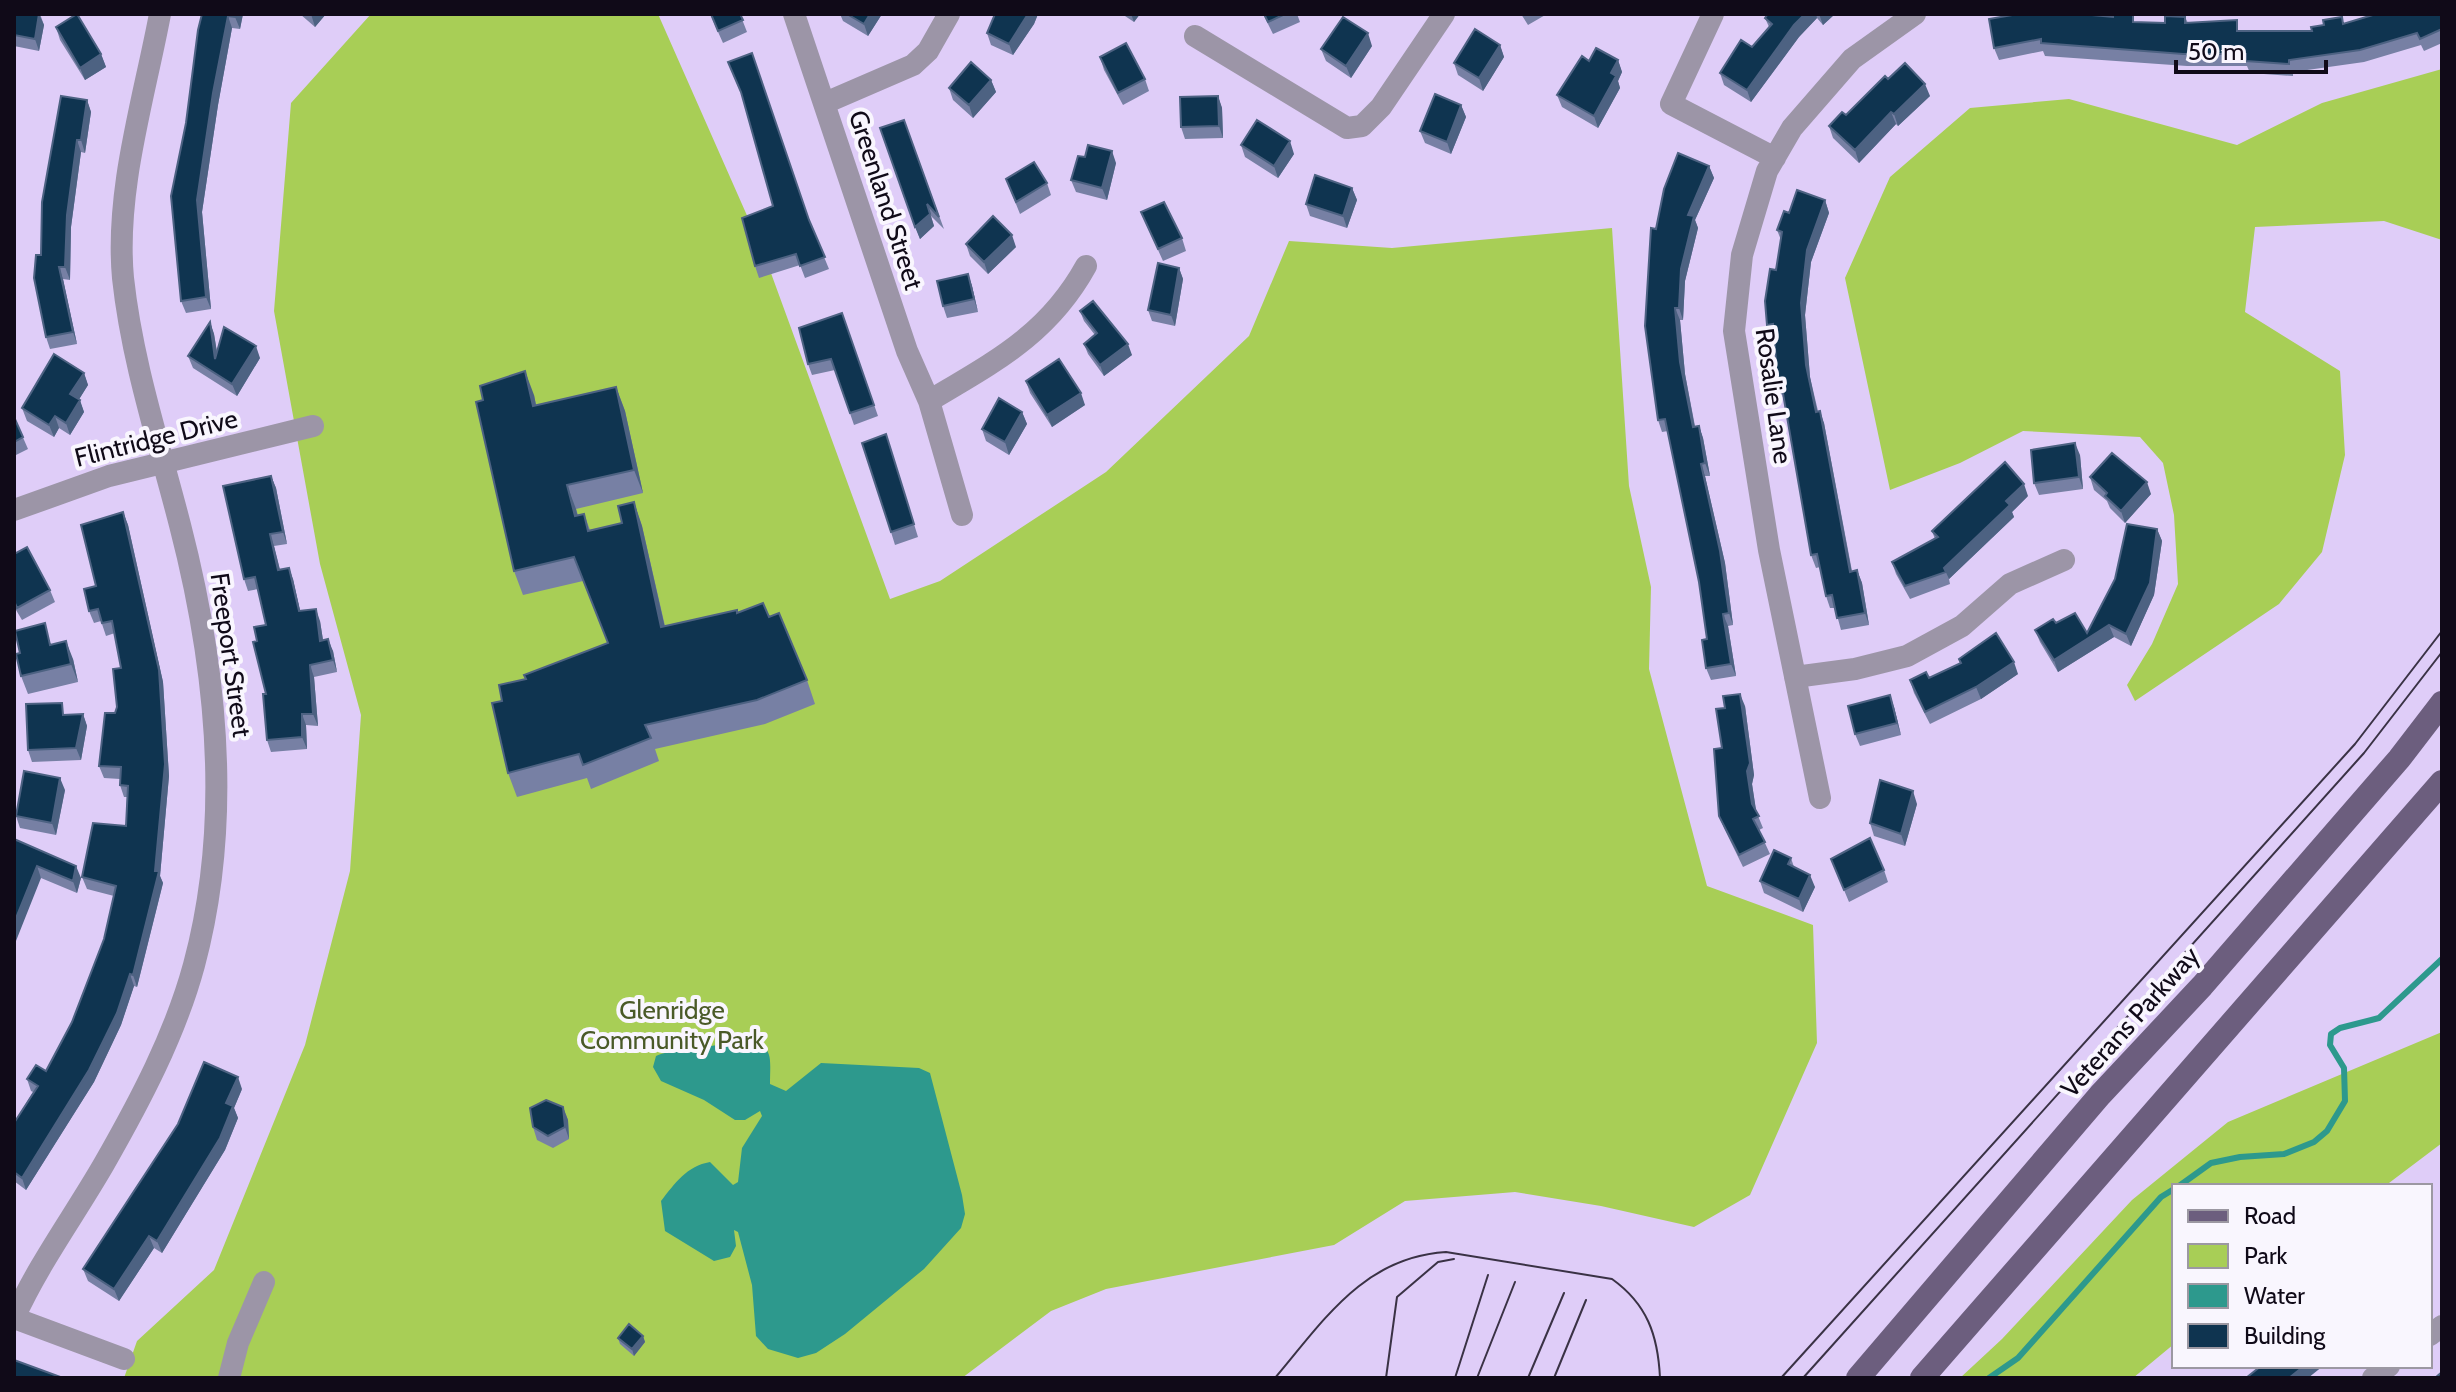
<svg xmlns="http://www.w3.org/2000/svg" width="2456" height="1392" font-family="Cabin,sans-serif">
  <rect width="100%" height="100%" fill="#dfcdf8"/>
  <!-- green -->
  <path fill="#a8ce56" d="M371,14H658L764,254L890,599L940,581L1106,472L1249,336L1289,241L1392,248L1612,228L1629,486L1651,587L1649,669L1707,886L1813,925L1817,1043L1750,1195L1694,1227L1601,1206L1515,1192L1405,1201L1334,1245L1106,1289L1051,1311L962,1378H124L137,1341L214,1270L305,1045L350,871L361,715L320,564L274,311L291,103Z
    M2442,69V240L2384,221L2255,227L2245,312L2340,371L2345,455L2322,552L2279,604L2135,701L2127,685L2152,644L2178,584L2174,515L2163,463L2140,437L2023,431L1960,463L1890,490L1845,278L1890,177L1970,108L2069,99L2237,145L2322,103Z
    M2442,1032V1143L2385,1186H2174V1344L2133,1378H1960L2002,1339L2132,1200L2228,1122Z"/>
  <!-- water -->
  <path fill="#2d998d" d="M741,1042C775,1044 770,1055 770,1084L786,1091L821,1063L919,1068L930,1073L962,1195L965,1214L961,1228L924,1269L845,1334L816,1353L798,1358L768,1349L756,1336L752,1285L738,1232L734,1230L736,1246L730,1257L714,1261L665,1231L661,1201C675,1183 687,1166 710,1162L733,1185L738,1182L742,1148L762,1116L760,1111L745,1120H735L704,1100L661,1081L653,1067L656,1056C666,1050 724,1045 741,1042Z"/>
  <g fill="none" stroke-linecap="round" stroke-linejoin="round">
    <!-- stream -->
    <path stroke="#2d998d" stroke-width="6" d="M2179,1186L2211,1163L2240,1157L2284,1154L2314,1142L2327,1131L2345,1101L2344,1068L2330,1045L2331,1034L2340,1028L2379,1018L2442,959
      M1989,1378L2018,1358L2161,1197L2174,1189"/>
    <!-- minor -->
    <path stroke="#9c95a7" stroke-width="22" d="M794,14L907,351L929,401L962,515
      M1713,14L1671,104L1775,158
      M1195,36L1347,128L1362,126L1381,107L1444,14
      M825,103L913,65L928,51L949,14
      M929,401C994,362 1048,335 1086,266
      M14,510L109,476L313,426
      M1795,677L1855,669L1907,656L1962,626L2010,584L2064,560
      M1820,798L1769,550L1734,331L1742,255L1767,171L1792,128L1852,59L1915,14
      M14,1318C39,1263 74,1216 104,1164C140,1101 175,1035 194,965C233,820 217,668 180,525C159,443 132,362 123,278C115,191 144,99 160,14
      M14,1318L124,1359
      M2430,1335L2442,1326
      M229,1378L238,1343L264,1282
      M2373,1378L2389,1366"/>
    <!-- major -->
    <path stroke="#6c5e7e" stroke-width="24" d="M1858,1378L2100,1095L2202,986L2399,759L2442,703
      M1922,1378L2442,782"/>
    <!-- tram -->
    <path stroke="#3a3245" stroke-width="2" d="M1275,1378C1324,1320 1364,1257 1446,1252L1612,1279C1647,1304 1658,1335 1660,1378
      M1386,1378L1397,1297L1438,1262L1454,1259
      M1455,1378L1488,1275
      M1477,1378L1515,1282
      M1528,1378L1564,1293
      M1554,1378L1586,1300
      M1781,1378L2355,744L2442,631
      M1803,1378L2364,753L2442,652"/>
  </g>
  <!-- wall -->
  <path fill="#7780a4" d="M14,14H40L44,25L39,51L14,46Z
    M202,14H243L240,29L232,28L218,105L202,212L211,309L186,313L181,301L186,123Z
    M300,14H326L315,27Z
    M710,14H740L747,32L723,43Z
    M840,14H882L868,36L843,21Z
    M995,14H1038L1034,24L1013,55L991,45L987,33Z
    M1122,14H1140L1134,22Z
    M1263,14H1297L1300,22L1273,34Z
    M1521,14H1547L1528,25Z
    M1768,14H1835L1823,25L1817,18L1799,37L1751,102L1724,85L1720,73L1752,47L1769,27L1765,18Z
    M2442,14V43L2424,51L2421,45L2364,62L2293,72V76L2250,73L2247,66H2187L2045,56L2043,51L1999,60L1994,48L1989,19L2165,23L2185,17L2188,23L2241,31H2312L2345,24Z
    M56,27L101,54L106,67L85,80L60,40Z
    M1500,45L1504,57L1483,91L1458,75L1454,63Z
    M1372,46L1351,78L1326,61L1321,49Z
    M1100,57L1145,79L1149,91L1123,105L1104,70Z
    M1618,60L1622,72L1618,81L1620,88L1598,128L1562,107L1557,95Z
    M728,62L810,223L829,269L805,278L800,265L759,278L755,266L773,206L743,98Z
    M1888,79L1930,96L1898,126L1896,124L1859,163L1833,138L1829,126L1846,115Z
    M991,80L996,92L973,118L953,100L949,88Z
    M1218,96L1222,108L1223,138L1185,139L1181,127Z
    M87,100L91,112L85,153L81,152L71,227L70,280L63,279L77,344L50,349L46,337L41,255Z
    M1461,105L1466,117L1451,154L1425,143L1420,131Z
    M904,120L944,229L931,216L934,226L920,239L880,128Z
    M1241,145L1294,154L1278,178L1245,157Z
    M1085,157L1116,163L1107,200L1076,192L1071,180Z
    M1709,166L1714,178L1695,220L1698,228L1685,281L1683,320H1680L1685,374L1695,426H1699L1703,438L1710,476H1705L1725,563L1733,625L1728,626L1736,676L1711,680L1706,668L1707,639L1699,582L1668,431L1662,432L1658,420L1656,229Z
    M1006,179L1047,183L1051,195L1020,214Z
    M1352,188L1357,200L1347,228L1310,216L1306,204Z
    M1825,200L1829,213L1811,262L1805,315L1810,377L1818,411L1824,423L1852,571L1857,570L1862,583L1869,625L1841,630L1835,608H1830L1826,596L1820,567L1816,568L1811,555L1783,394L1780,395L1775,383L1776,362L1774,337H1771L1767,325L1781,240L1777,230L1789,213Z
    M1141,212L1182,238L1186,251L1163,261Z
    M966,244L1016,247L988,274L970,256Z
    M1179,268L1183,279L1175,326L1152,321L1148,310Z
    M968,274L972,286L978,312L947,318L943,306Z
    M1080,311L1132,355L1104,376L1088,354L1084,344L1095,335L1084,321Z
    M842,313L878,416L854,425L835,370L812,375L808,364Z
    M210,322L214,334L217,352L260,358L237,396L193,368L188,356Z
    M84,373L88,385L79,399L84,412L70,435L59,428L54,437L27,421L22,408Z
    M1026,381L1085,405L1052,427L1030,393Z
    M616,387L625,411L643,493L576,509L578,515L584,514L590,530L622,523L634,502L642,526L665,626L738,613L769,617L807,680L815,704L765,724L655,749L659,761L591,789L587,778L517,797L508,773L526,679L608,643L583,581L523,595L514,571L534,395L536,405Z
    M1022,412L1027,424L1009,455L986,441L982,429Z
    M14,417L28,449L14,456Z
    M890,446L918,537L895,545L891,532Z
    M2080,455L2083,489L2039,495L2034,483Z
    M271,476L276,488L287,544L274,546L280,570L293,579L300,611L320,621L323,640L333,651L337,672L314,677L318,726L306,725L307,749L271,752L267,740L266,694L257,641L266,625L258,589L248,591L244,579Z
    M2090,477L2151,494L2125,523L2110,508L2107,501L2094,490Z
    M2028,496L2012,512L2014,517L1949,579L1950,584L1910,599L1896,574L1892,562L1935,539L1932,531Z
    M123,512L128,525L163,682L169,776L160,876L163,883L137,987L134,986L121,1025L94,1082L26,1190L14,1181V1123L33,1092L31,1091L27,1079L46,1071L72,1022L104,939L114,896L87,889L82,877L126,826L127,797H124L120,785V779L104,778L99,766L117,707L121,668L115,633L106,636L101,621L94,623L89,611L96,586Z
    M2157,529L2162,541L2154,595L2131,646L2114,637L2058,672L2040,642L2035,630L2056,623L2087,633Z
    M14,554L50,590L55,602L22,620L16,610L14,611Z
    M52,644L73,659L78,682L28,694L21,676Z
    M1959,659L2018,674L1981,699L1930,724L1914,693L1910,680L1929,678L1960,663Z
    M1745,706L1754,775L1752,784L1756,811L1763,828L1759,830L1770,854L1743,867L1724,828L1719,816L1722,748Z
    M1894,707L1901,735L1860,746L1855,734Z
    M66,714H83L87,726L81,760L32,762L28,750Z
    M65,790L56,835L20,828L16,816Z
    M1917,804L1905,846L1874,836L1870,823Z
    M14,839L81,878L77,893L41,878Z
    M1791,858L1794,867L1815,887L1803,912L1764,893L1760,881Z
    M1831,859L1884,870L1888,882L1849,902Z
    M242,1089L234,1108L238,1118L225,1150L162,1253L154,1248L119,1301L88,1281L83,1269Z
    M563,1107L568,1120L569,1139L553,1148L537,1140L533,1127Z
    M643,1336L645,1342L634,1356L620,1344L618,1338Z"/>
  <!-- shaded-wall -->
  <path fill="#4d6282" d="M39,14L44,25L39,51L35,39Z
    M236,14H243L240,29L235,17Z
    M311,14H326L315,27Z
    M870,14H882L868,36L864,24Z
    M1028,14H1038L1034,24L1013,55L1009,44Z
    M1131,14H1140L1134,22Z
    M1805,14H1816L1817,18L1799,37L1751,102L1747,90L1794,25Z
    M1819,14H1835L1823,25Z
    M228,16L232,28L218,105L202,212L211,309L206,297L197,200L213,93Z
    M1368,33L1372,46L1351,78L1346,66Z
    M1500,45L1504,57L1483,91L1479,78Z
    M101,54L106,67L85,80L80,68Z
    M1618,60L1622,72L1618,81L1620,88L1598,128L1594,116L1611,73Z
    M991,80L996,92L973,118L969,105Z
    M1925,84L1930,96L1898,126L1894,114Z
    M1218,96L1222,108L1223,138L1219,126Z
    M87,100L91,112L85,153L81,140Z
    M1461,105L1466,117L1451,154L1447,142Z
    M1891,112L1896,124L1859,163L1855,150Z
    M77,140L81,152L71,227L70,280L65,267L67,215Z
    M1290,141L1294,154L1278,178L1274,166Z
    M1112,151L1116,163L1107,200L1102,188Z
    M1709,166L1714,178L1695,220L1698,228L1685,281L1683,320L1679,308L1681,269L1688,215Z
    M1352,188L1357,200L1347,228L1343,216Z
    M1825,200L1829,213L1811,262L1805,315L1810,377L1820,424L1816,412L1806,365L1801,303L1807,250Z
    M927,204L934,226L920,239L915,227Z
    M1012,235L1016,247L988,274L984,262Z
    M59,267L63,279L77,344L73,332Z
    M1179,268L1183,279L1175,326L1171,315Z
    M968,274L972,286L978,312L974,299Z
    M1675,308L1680,320L1685,374L1697,439L1693,427L1680,362Z
    M210,322L214,334L220,371L215,359Z
    M1128,344L1132,355L1104,376L1100,365Z
    M256,346L260,358L237,396L232,384Z
    M525,371L534,395L541,430L533,406Z
    M84,373L88,385L75,406L70,394Z
    M616,387L625,411L643,493L634,470Z
    M1081,393L1085,405L1052,427L1047,415Z
    M80,400L84,412L70,435L66,423Z
    M1820,411L1824,423L1854,584L1850,572Z
    M1022,412L1027,424L1009,455L1005,442Z
    M55,416L59,428L54,437L49,425Z
    M1699,426L1703,438L1710,476L1705,463Z
    M2075,443L2080,455L2083,489L2079,477Z
    M1701,464L1705,476L1725,563L1733,625L1729,613Z
    M271,476L276,488L287,544L283,532Z
    M2147,482L2151,494L2125,523L2121,511Z
    M2024,484L2028,496L2012,512L2014,517L1949,579L1944,568L2006,501Z
    M567,485L576,509L583,540L575,516Z
    M634,502L642,526L670,650L661,627Z
    M123,512L128,525L163,682L169,776L160,876L163,883L137,987L133,975L155,871Z
    M2157,529L2162,541L2154,595L2131,646L2126,634Z
    M270,534L274,546L283,582L278,570Z
    M289,568L293,579L303,623L299,611Z
    M1857,570L1862,583L1869,625L1865,613Z
    M316,609L320,621L325,653L320,641Z
    M1723,614L1728,626L1736,676L1731,664Z
    M2109,625L2114,637L2058,672L2054,660Z
    M328,639L333,651L337,672L333,660Z
    M66,641L73,659L78,682L71,664Z
    M2014,662L2018,674L1981,699L1976,687Z
    M310,665L314,677L318,726L313,714Z
    M1740,694L1745,706L1754,775L1752,784L1757,816L1752,804L1747,771Z
    M1890,695L1894,707L1901,735L1897,723Z
    M83,714L87,726L81,760L76,748Z
    M302,714L306,725L307,749L302,737Z
    M60,778L65,790L56,835L52,823Z
    M1913,791L1917,804L1905,846L1901,834Z
    M37,866L41,878L14,946V923Z
    M76,866L81,878L77,893L73,881Z
    M1810,875L1815,887L1803,912L1799,899Z
    M130,974L134,986L121,1025L94,1082L26,1190L22,1178Z
    M238,1077L242,1089L234,1108L238,1118L225,1150L162,1253L157,1241L226,1103Z
    M563,1107L568,1120L569,1139L565,1127Z
    M149,1236L154,1248L119,1301L114,1289Z
    M643,1336L645,1342L634,1356L632,1349Z
    M2304,1366H2323L2308,1378H2289Z"/>
  <!-- building -->
  <path fill="#0f3450" stroke="#4d6282" stroke-width="2" d="M14,14H39L35,39L14,35Z
    M77,14L101,54L80,68L56,27Z
    M202,14H236L235,17L228,16L213,93L197,200L206,297L181,301L171,196L186,123L198,30Z
    M711,14H740L743,20L718,31Z
    M847,14H870L864,24Z
    M995,14H1028L1009,44L987,33Z
    M1264,14H1285L1268,22Z
    M1768,14H1805L1794,25L1747,90L1720,73L1741,40L1752,47L1772,24L1765,18Z
    M2018,14L2052,15V14H2081L2113,17V14H2133V22L2165,23V16L2185,17V23L2237,20V31H2312L2311,27L2324,25L2323,20L2342,17L2343,24L2376,14H2442V29L2420,39L2417,33L2360,50L2289,60V64L2246,61V54H2183L2041,43V39L1994,48L1989,19Z
    M1343,17L1368,33L1346,66L1321,49Z
    M1475,29L1500,45L1479,78L1454,63Z
    M1126,43L1145,79L1118,93L1100,57Z
    M1596,48L1618,60L1611,73L1616,76L1594,116L1557,95L1582,56L1589,61Z
    M752,53L809,220L825,257L800,266L796,254L755,266L742,218L773,206L741,92L728,62Z
    M971,62L991,80L969,105L949,88Z
    M1905,63L1925,84L1894,114L1891,112L1855,150L1829,126L1842,112L1846,115L1885,76L1888,79Z
    M1435,94L1461,105L1447,142L1420,131Z
    M61,96L87,100L81,140H77L67,215L65,267H59L73,332L46,337L34,278L36,255H41L42,202Z
    M1218,96L1219,126L1181,127L1180,97Z
    M904,120L939,217L927,204L930,214L915,227L880,128Z
    M1257,120L1290,141L1274,166L1241,145Z
    M1088,145L1112,151L1102,188L1071,180L1078,156L1085,157Z
    M1678,153L1709,166L1688,215L1694,216L1681,269L1679,308H1675L1680,362L1693,427L1699,426L1705,463L1701,464L1720,551L1729,613L1723,614L1731,664L1706,668L1702,640L1707,639L1699,582L1665,419L1658,420L1645,326L1651,228L1656,229L1664,189Z
    M1034,162L1047,183L1016,202L1006,179Z
    M1315,175L1352,188L1343,216L1306,204Z
    M1797,190L1825,200L1807,250L1801,303L1806,365L1816,412L1820,411L1850,572L1857,570L1865,613L1837,618L1832,595L1826,596L1817,554L1811,555L1781,382L1775,383L1771,363L1776,362L1773,324L1767,325L1765,301L1770,269L1776,270L1782,232L1777,230L1784,211L1789,213Z
    M1164,202L1182,238L1158,249L1141,212Z
    M993,216L1012,235L984,262L966,244Z
    M1158,263L1179,268L1171,315L1148,310Z
    M968,274L974,299L943,306L937,281Z
    M1093,301L1128,344L1100,365L1084,344L1097,333L1080,311Z
    M842,313L874,405L850,413L831,359L808,364L799,328Z
    M210,322L215,359L224,327L256,346L232,384L188,356Z
    M54,354L84,373L70,394L80,400L66,423L55,416L49,425L22,408Z
    M1059,359L1081,393L1047,415L1026,381Z
    M525,371L533,406L616,387L634,470L567,485L575,516L584,514L588,531L622,523L618,506L634,502L661,627L737,610V613L763,603L769,617L779,613L807,680L757,700L645,725L651,738L583,765L579,754L508,773L492,703L502,701L499,685L526,679L524,675L608,643L574,557L514,571L476,402L483,400L480,386Z
    M999,398L1022,412L1005,442L982,429Z
    M14,417L23,437L14,442Z
    M886,434L914,524L891,532L862,443Z
    M2075,443L2079,477L2034,483L2031,450Z
    M2112,453L2147,482L2121,511L2105,496L2107,493L2090,477Z
    M2005,462L2024,484L2006,501L2010,505L1944,568L1946,572L1905,586L1892,562L1938,537L1932,531Z
    M271,476L283,532L270,534L278,570L289,568L299,611L316,609L320,641L328,639L333,660L310,665L313,714H302V737L267,740L263,694H266L253,642L257,641L254,627L266,625L255,577L244,579L223,486Z
    M123,512L159,670L165,764L155,871H159L133,975L130,974L117,1013L89,1070L22,1178L14,1172V1123L38,1086L27,1079L36,1065L46,1071L72,1022L104,939L116,886L82,877L93,823L126,826L128,786L120,785L121,767L99,766L105,713H115L117,707L113,669L121,668L112,621L102,623L98,609L89,611L84,589L96,586L81,525Z
    M2127,524L2157,529L2150,583L2126,634L2109,625L2054,660L2035,630L2053,619L2056,623L2075,613L2087,633L2115,579Z
    M27,547L50,590L17,608L14,601V554Z
    M45,623L50,645L66,641L71,664L21,676L16,654L20,653L15,631Z
    M1996,633L2014,662L1976,687L1925,712L1910,680L1926,672L1929,678L1961,663L1959,659Z
    M1740,694L1750,763L1747,771L1752,804L1759,816L1753,819L1765,842L1739,855L1719,816L1714,749L1722,748L1716,709L1725,708L1723,696Z
    M1890,695L1897,723L1855,734L1848,706Z
    M62,703L63,715L83,714L76,748L28,750L26,704Z
    M24,771L60,778L52,823L16,816Z
    M1880,780L1913,791L1901,834L1870,823Z
    M1870,838L1884,870L1844,890L1831,859Z
    M14,839L76,866L73,881L37,866L14,923Z
    M1774,850L1791,858L1788,864L1810,875L1799,899L1760,881Z
    M204,1062L238,1077L226,1103L233,1106L220,1138L157,1241L149,1236L114,1289L83,1269L178,1124Z
    M546,1100L563,1107L565,1127L548,1136L533,1127L530,1108Z
    M629,1324L643,1336L632,1349L618,1338Z
    M14,1360L63,1378H14Z
    M2261,1366H2304L2289,1378H2246Z
    M2442,1372V1378H2435Z"/>
  <g text-anchor="middle" stroke-width="8" stroke-linejoin="round" paint-order="stroke">
    <!-- street labels -->
    <g font-size="26" fill="#100a18" stroke="#f9f6fe">
      <text transform="translate(886 200) rotate(72)" y="9">Greenland Street</text>
      <text transform="translate(1774 396) rotate(82)" y="9">Rosalie Lane</text>
      <text transform="translate(156 438) rotate(-14)" y="9">Flintridge Drive</text>
      <text transform="translate(231 655) rotate(82)" y="9">Freeport Street</text>
      <text transform="translate(2130 1022) rotate(-48)" y="9">Veterans Parkway</text>
    </g>
    <!-- park labels -->
    <g font-size="26" fill="#4a5a28" stroke="#f9f6fe">
      <text x="672" y="1019">Glenridge<tspan x="672" dy="30">Community Park</tspan></text>
    </g>
  </g>
  <!-- border -->
  <rect width="2456" height="1392" fill="none" stroke="#100a18" stroke-width="32"/>
  <!-- legend -->
  <rect x="2172" y="1184" width="260" height="184" fill="#f9f6fe" stroke="#9c98a2" stroke-width="2"/>
  <rect x="2188" y="1210" width="40" height="12" fill="#6c5e7e" stroke="#9c98a2" stroke-width="2"/>
  <text x="2244" y="1224" font-size="24" fill="#100a18">Road</text>
  <rect x="2188" y="1244" width="40" height="24" fill="#a8ce56" stroke="#9c98a2" stroke-width="2"/>
  <text x="2244" y="1264" font-size="24" fill="#100a18">Park</text>
  <rect x="2188" y="1284" width="40" height="24" fill="#2d998d" stroke="#9c98a2" stroke-width="2"/>
  <text x="2244" y="1304" font-size="24" fill="#100a18">Water</text>
  <rect x="2188" y="1324" width="40" height="24" fill="#0f3450" stroke="#9c98a2" stroke-width="2"/>
  <text x="2244" y="1344" font-size="24" fill="#100a18">Building</text>
  <!-- scale -->
  <path d="M2176 60v12h150v-12" fill="none" stroke="#100a18" stroke-width="4"/>
  <text x="2188" y="60" font-size="24" fill="#100a18" stroke="#f9f6fe" stroke-width="6" paint-order="stroke">50 m</text>
</svg>
